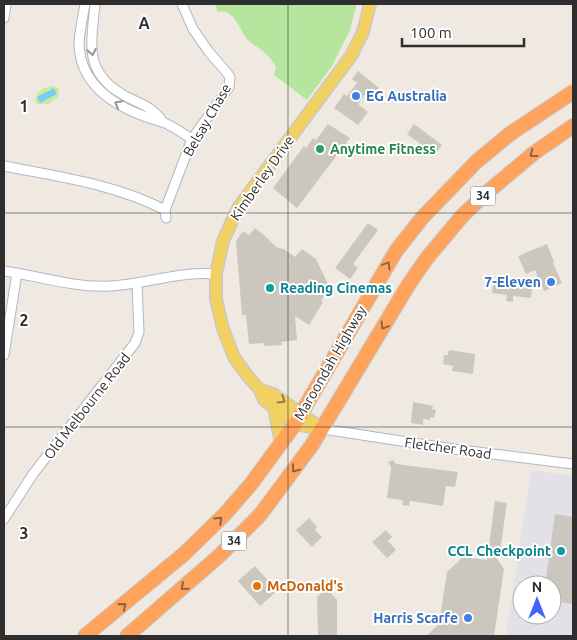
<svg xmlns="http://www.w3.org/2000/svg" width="577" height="640" font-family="Ubuntu,sans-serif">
  <rect width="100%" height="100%" fill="#efe9e1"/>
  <!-- industrial -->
  <path fill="#e3e1e8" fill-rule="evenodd" d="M531,470L573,476V636H506ZM522,585H552V615H522Z"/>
  <!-- green -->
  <path fill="#b6e59e" d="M217,4H357L350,30L332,66L307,100L274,75L276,68C272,58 263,50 254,45C252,43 249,42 248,40C240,32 235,8 218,12L215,5Z"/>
  <!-- pitch -->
  <path fill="#c9ec9a" d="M53,86L59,89L58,97L49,104H37L35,100C37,90 44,87 53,86Z"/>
  <!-- water -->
  <path fill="#75cff0" d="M54,88L57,94L40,103L37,97Z"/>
  <!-- building -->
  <path fill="#cbc7bf" d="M358,71L379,88L374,95L368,91L358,104L368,112L358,125L334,108L344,94L347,96L357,83L352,79Z
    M328,124L350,138L297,208L273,188L304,146L306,148L313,138L316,140Z
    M414,124L442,145L435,155L407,134Z
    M368,223L378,230L353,264L358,268L350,279L335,268Z
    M255,228L265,236L273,244L278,248L284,249L295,257L302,249L316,259L329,286L321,301L323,302L309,325L295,316L297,340L281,342L282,345L264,346V343L249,344L246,315H242L236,241L243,231L249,235Z
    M547,244L554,262L553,263L562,283L544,291L535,270L526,274L518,256Z
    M501,278L524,281V286L532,287L531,298L513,296V302L506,301L507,295L492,293L493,285L499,286Z
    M449,350L475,354L473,374L452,371L453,366L443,364L444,355H448Z
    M413,402L433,406L432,409L436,410L434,418L431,417L430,420L423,419V425L411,423Z
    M393,460L396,464L458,472L455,487L446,486L443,506L410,501L409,506L402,505L403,500L387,498L391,467L388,462Z
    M495,501L507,503L500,551L490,549L504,569L494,636H426L439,624L447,572L463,557L487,560Z
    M555,514L573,517V604L552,601V585H545Z
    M309,518L317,527L315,530L322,537L312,547L296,530Z
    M386,530L392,537L388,541L396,550L387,558L372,542Z
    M255,566L277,591L260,606L238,581Z
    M327,588L337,600V636H318L317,597Z"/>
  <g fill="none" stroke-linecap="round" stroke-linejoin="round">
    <defs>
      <path id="minor" d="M85,4C83,16 80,29 79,42C79,89 123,111 162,122C172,125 183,134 192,139
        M95,4C91,46 83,75 129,98C144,105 153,108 163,122
        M4,18L6,4
        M4,166C59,177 115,184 165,210
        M166,218L165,210L192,139L229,87L230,77L228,74L209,52L193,29L182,4
        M4,271C39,276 74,288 110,286C146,284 180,271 216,274
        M4,355L17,273
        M323,429L453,449L573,464
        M4,519L33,474L135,343L139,332L137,283"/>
      <path id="major" d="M260,390L273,394L321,428
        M274,408L281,444
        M323,429L295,424L264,400L260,390L246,374L234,357L223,329L216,299V274L223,241L238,208L351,56L363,32L370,4"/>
      <path id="highway" d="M85,636L184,554L225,514L251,484L295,424L396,251L422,218L476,162L511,133L573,92
        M127,636L219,556L260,515L312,445L409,284L427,258L463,215L484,195L534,153L573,126"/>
    </defs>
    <!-- minor casing -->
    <use href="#minor" stroke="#b4b7c1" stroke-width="11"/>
    <!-- major casing -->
    <use href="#major" stroke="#c9c9c9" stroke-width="14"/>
    <!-- highway casing -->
    <use href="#highway" stroke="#c9c9c9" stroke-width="16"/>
    <!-- minor -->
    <use href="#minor" stroke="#fff" stroke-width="9"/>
    <!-- major -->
    <use href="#major" stroke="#f2d163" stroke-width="11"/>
    <!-- highway -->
    <use href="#highway" stroke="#ffa35c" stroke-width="14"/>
  </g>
  <!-- one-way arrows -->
  <defs><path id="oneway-chevron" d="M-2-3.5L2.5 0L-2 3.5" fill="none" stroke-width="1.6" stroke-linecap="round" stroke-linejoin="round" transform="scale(1.25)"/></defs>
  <g stroke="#969696">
    <use href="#oneway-chevron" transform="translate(92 52) rotate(80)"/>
    <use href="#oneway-chevron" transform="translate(118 104) rotate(-152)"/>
  </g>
  <g stroke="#8c6343">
    <use href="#oneway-chevron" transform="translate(533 154) rotate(143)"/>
    <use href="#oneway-chevron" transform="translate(387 265) rotate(-59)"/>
    <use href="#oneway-chevron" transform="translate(384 326) rotate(121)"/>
    <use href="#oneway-chevron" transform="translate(295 469) rotate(127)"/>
    <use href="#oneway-chevron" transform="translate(219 520) rotate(-44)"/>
    <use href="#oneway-chevron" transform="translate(184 587) rotate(139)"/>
    <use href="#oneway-chevron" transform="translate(123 606) rotate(-39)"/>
  </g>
  <use stroke="#908048" href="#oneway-chevron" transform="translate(282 400) rotate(32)"/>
  <!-- grid -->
  <path fill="none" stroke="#2e2e2e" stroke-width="1" stroke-opacity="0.55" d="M288,4V636M4,213H573M4,427H573"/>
  <!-- markers -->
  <g fill="#3f7fe0" stroke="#fff" stroke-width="2">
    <circle cx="356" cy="96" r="5"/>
    <circle cx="551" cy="282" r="5"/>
    <circle cx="468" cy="618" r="5"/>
  </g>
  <circle fill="#2e9e5b" stroke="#fff" stroke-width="2" cx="320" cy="149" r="5"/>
  <g fill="#0f9aa8" stroke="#fff" stroke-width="2">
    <circle cx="270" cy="288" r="5"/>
    <circle cx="561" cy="551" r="5"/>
  </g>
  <circle fill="#e8710a" stroke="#fff" stroke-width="2" cx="257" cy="586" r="5"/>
  <g text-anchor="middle" stroke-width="4" stroke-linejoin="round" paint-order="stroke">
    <!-- shield labels -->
    <g fill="#fff" stroke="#6d6d6d" stroke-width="1">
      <rect x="470.5" y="186.5" width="25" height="19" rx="4"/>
      <rect x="221.5" y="531.5" width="25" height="19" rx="4"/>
    </g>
    <g font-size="12" font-weight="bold" fill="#2e2e2e">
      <text x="483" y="200">34</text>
      <text x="234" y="545">34</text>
    </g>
    <!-- shop labels -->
    <g font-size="14" font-weight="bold" fill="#366cbe" stroke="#fff" text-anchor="end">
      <text x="366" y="101" text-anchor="start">EG Australia</text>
      <text x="541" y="287">7-Eleven</text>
      <text x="458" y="623">Harris Scarfe</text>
    </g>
    <!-- street labels -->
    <g font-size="14" fill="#2e2e2e" stroke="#fff">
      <text transform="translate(207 120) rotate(-60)" y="5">Belsay Chase</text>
      <text transform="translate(262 178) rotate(-55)" y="5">Kimberley Drive</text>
      <text transform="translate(330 363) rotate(-60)" y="5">Maroondah Highway</text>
      <text transform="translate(87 406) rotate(-52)" y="5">Old Melbourne Road</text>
      <text transform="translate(448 448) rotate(8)" y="5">Fletcher Road</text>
    </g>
    <!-- leisure labels -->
    <g font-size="14" font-weight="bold" fill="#27864d" stroke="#fff" text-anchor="start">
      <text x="330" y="154">Anytime Fitness</text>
    </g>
    <!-- culture labels -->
    <g font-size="14" font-weight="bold" fill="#0d838f" stroke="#fff" text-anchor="start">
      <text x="280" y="293">Reading Cinemas</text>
      <text x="551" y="556" text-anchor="end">CCL Checkpoint</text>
    </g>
    <!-- food labels -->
    <g font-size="14" font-weight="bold" fill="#c56008" stroke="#fff" text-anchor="start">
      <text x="267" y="591">McDonald's</text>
    </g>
  </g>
  <g font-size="16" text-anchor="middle" font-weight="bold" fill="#2e2e2e" stroke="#fff" stroke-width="4" stroke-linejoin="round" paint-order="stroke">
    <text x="144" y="29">A</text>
    <text x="24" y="112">1</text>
    <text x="24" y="326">2</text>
    <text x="24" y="539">3</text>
  </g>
  <!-- border -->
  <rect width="577" height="640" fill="none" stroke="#2e2e2e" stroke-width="10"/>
  <!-- north arrow -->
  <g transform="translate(537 600)"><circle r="24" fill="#ffffff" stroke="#ababab"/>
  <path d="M0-4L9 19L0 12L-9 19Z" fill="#4264fb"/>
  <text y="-8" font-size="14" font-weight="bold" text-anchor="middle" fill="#2e2e2e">N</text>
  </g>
  <!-- scale -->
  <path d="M402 38v8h122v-8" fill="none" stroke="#2e2e2e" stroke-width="2.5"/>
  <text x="410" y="38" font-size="15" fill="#2e2e2e" stroke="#ffffff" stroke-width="4" paint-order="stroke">100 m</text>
</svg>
